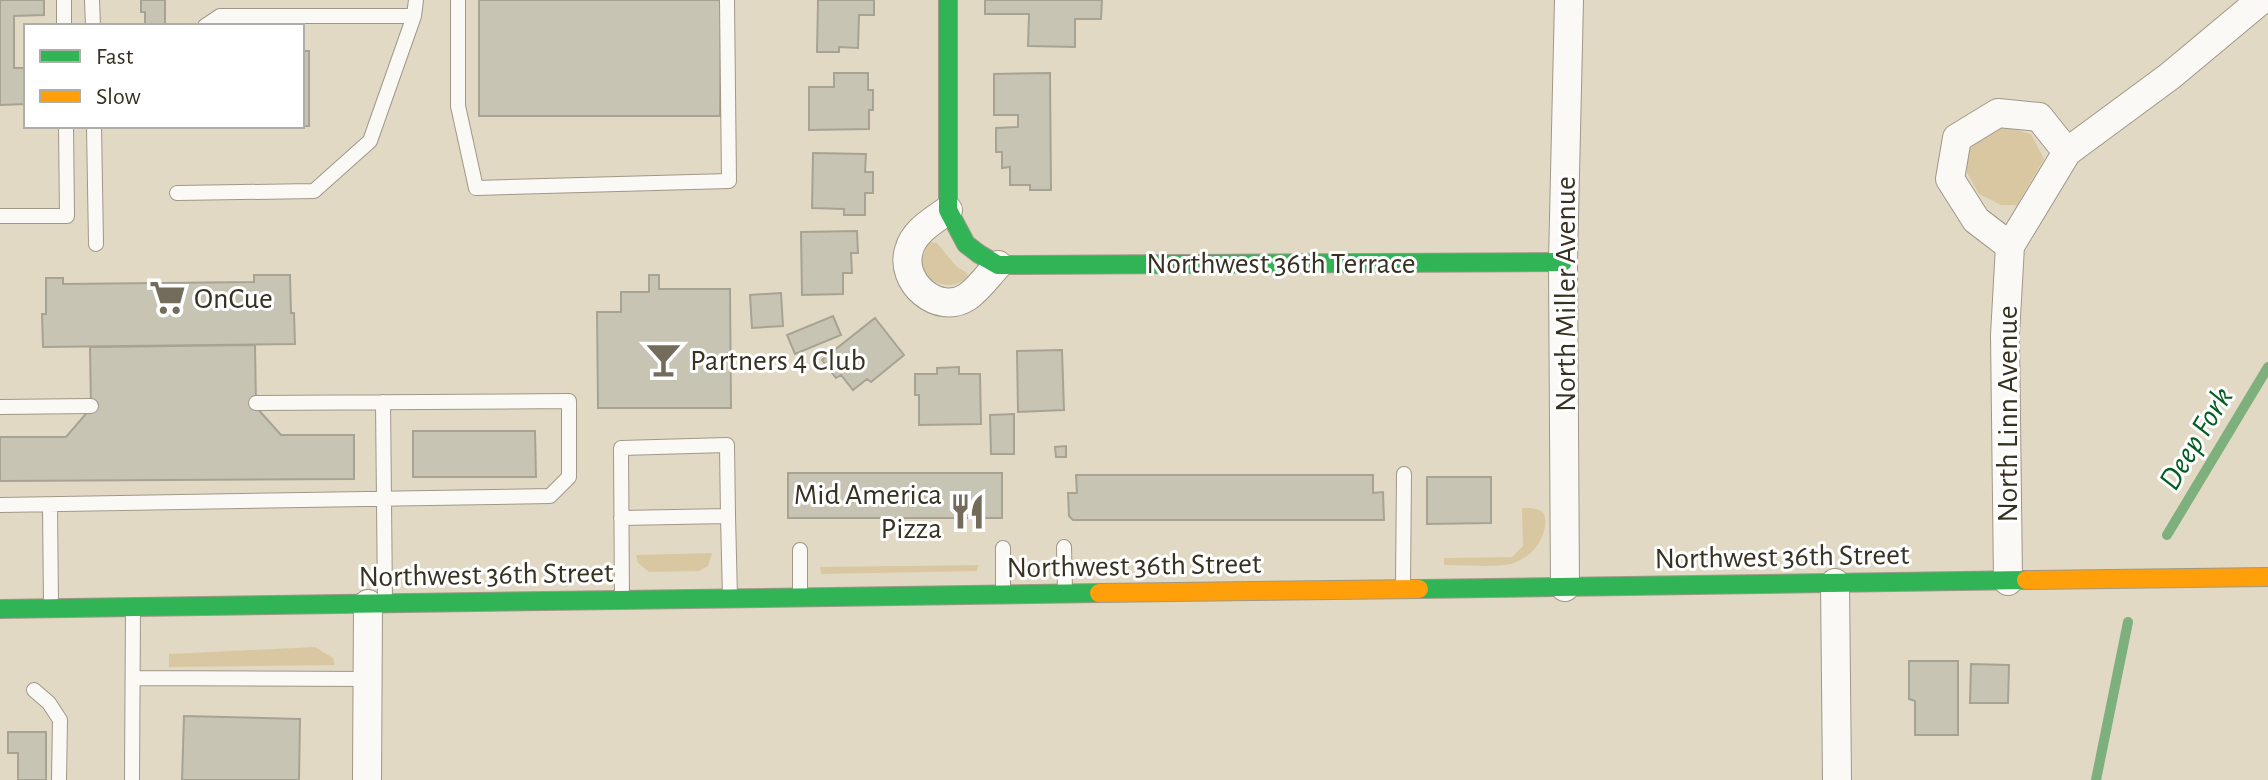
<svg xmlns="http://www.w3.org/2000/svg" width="2268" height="780" font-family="'Alegreya Sans',sans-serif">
  <rect width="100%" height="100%" fill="#e2d9c5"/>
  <!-- green -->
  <path fill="#d8c7a1" d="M2003,126L2031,134L2044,159L2017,205H2001L1979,194L1966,171L1969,150L1984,133Z
    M929,242L937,243L956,266L967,273L968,277C952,289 944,286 927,278L921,261Z
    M1522,508C1537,508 1548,509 1545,527C1541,545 1531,556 1514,563C1499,568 1462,565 1444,565V558L1512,557L1523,546Z
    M712,553L708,566L699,571L649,572L638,563L636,555Z
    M978,565L977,571L821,574L820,567Z
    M315,647L333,658L335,665L169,667V654Z"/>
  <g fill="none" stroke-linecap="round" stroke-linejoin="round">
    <!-- stream -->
    <path stroke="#7eb07e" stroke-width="10" d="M2167,535L2268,367
      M2096,780L2128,622"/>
  </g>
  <!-- building -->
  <path fill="#c8c4b3" stroke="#a7a394" stroke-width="2" d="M0,0H44V15L14,16V68H26V104L0,105Z
    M141,0H165V26H145V12H141Z
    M479,0H721L720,116H479Z
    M818,0H874V15H859L858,48L839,47V52H817Z
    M985,0H1102L1101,19H1075V47L1028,46L1029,14H985Z
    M302,51H309V126L142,127L302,126Z
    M834,73H868V90H873V110H869V129L809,130V87H834Z
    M1050,73L1051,190H1030V185H1010V167L1002,168V152H996V128L1018,127V115H994V74Z
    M813,153L866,154L865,172H873V193H865V215H844V209L812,208Z
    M857,231L858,253H851L852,273H843V294L802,295L801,232Z
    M254,275H290L291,313H294L295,344L43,347L42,314H46V278H63V284L254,282Z
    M649,275H659V289H730L731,408H598L597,312H621V292H649Z
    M781,293L783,326L752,328L750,295Z
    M833,316L841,335L795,354L787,335Z
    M875,318L904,355L871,382L867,379L853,390L841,375L836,378L822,360Z
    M255,345L256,407L281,435H354V479L0,481V437H66L91,408L90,347Z
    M1062,350L1064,410L1018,412L1017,351Z
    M959,367V374H980L981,424L919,425V395H915V374H937V368Z
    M1014,414V454H991L990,415Z
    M413,431H535L536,477H413Z
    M1066,446V457H1056L1055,447Z
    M788,473H1002V518H788Z
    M1076,475H1373V493L1383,492L1384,520H1073L1069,516L1068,493H1077Z
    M1427,477H1491V523L1427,524Z
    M1909,661H1958V735H1915V701L1909,699Z
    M1971,664L2009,665L2008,703H1970Z
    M184,716L300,719L299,780H182Z
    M8,732H46V780H18V753H8Z"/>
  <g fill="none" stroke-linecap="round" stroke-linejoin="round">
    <defs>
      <path id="lane" d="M64,0V26
        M92,0L93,26
        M458,0V106L476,188L729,181L727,0
        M205,26L220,16H414
        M94,126L96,244
        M177,193L314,191L370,141L414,16L416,0
        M0,216H67L66,126
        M383,402L385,602
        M0,407L91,406
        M0,505L550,496L569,477V401L256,403
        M50,505L51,604
        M728,516L730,598
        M621,518L728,516L727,445L621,448L622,600
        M1064,547L1065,591
        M1003,548V592
        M800,550V594
        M1403,585L1404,474
        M133,678L367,679
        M34,690L49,703L60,720L59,780
        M132,780L133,608"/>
      <path id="street" d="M948,210C933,221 914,231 909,250C899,282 938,316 967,297C979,289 989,274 998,265
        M2010,246L1976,220L1950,179L1957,138L1998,113L2039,117L2067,152
        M2008,581L2005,335L2010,246L2067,152L2170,76L2261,0
        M1835,583L1837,780
        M1565,587L1563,262L1569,0
        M367,780L368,604"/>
      <path id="fast" d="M948,0V210L966,244L979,254L998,265L1563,262
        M1419,589L2026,580
        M0,609L1099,593"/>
      <path id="slow" d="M2026,580L2268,577
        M1099,593L1419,589"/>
    </defs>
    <!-- lane casing -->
    <use href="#lane" stroke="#9f9888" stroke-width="16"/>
    <!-- street casing -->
    <use href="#street" stroke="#9f9888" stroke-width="30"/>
    <!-- fast casing -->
    <use href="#fast" stroke="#9f9888" stroke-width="20"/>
    <!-- slow casing -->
    <use href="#slow" stroke="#9f9888" stroke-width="20"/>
    <!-- lane -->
    <use href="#lane" stroke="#fbf9f6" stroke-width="14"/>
    <!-- street -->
    <use href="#street" stroke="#fbf9f6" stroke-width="28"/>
    <!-- fast -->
    <use href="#fast" stroke="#30b455" stroke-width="18"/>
    <!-- slow -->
    <use href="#slow" stroke="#ff9f0a" stroke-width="18"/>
  </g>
  <!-- icons -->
  <defs>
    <symbol id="supermarket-bare" viewBox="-9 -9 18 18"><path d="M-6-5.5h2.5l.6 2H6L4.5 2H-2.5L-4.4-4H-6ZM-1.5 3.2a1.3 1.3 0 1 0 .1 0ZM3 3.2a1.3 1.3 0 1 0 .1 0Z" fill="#736c5b" stroke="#fff" stroke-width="2.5" paint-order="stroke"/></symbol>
    <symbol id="bar-bare" viewBox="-9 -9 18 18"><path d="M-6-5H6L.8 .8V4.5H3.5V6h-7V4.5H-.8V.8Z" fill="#736c5b" stroke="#fff" stroke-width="2.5" paint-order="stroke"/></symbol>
    <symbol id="restaurant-bare" viewBox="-9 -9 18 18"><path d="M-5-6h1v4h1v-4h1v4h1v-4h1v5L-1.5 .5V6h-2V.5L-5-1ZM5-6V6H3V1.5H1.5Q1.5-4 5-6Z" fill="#736c5b" stroke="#fff" stroke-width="2.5" paint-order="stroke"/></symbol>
  </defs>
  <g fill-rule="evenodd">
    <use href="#supermarket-bare" x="142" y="272" width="51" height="51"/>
    <use href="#bar-bare" x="638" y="334" width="51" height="51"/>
    <use href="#restaurant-bare" x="942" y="486" width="51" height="51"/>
  </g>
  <g text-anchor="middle" stroke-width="6" stroke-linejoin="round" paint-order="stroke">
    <!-- street labels -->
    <g font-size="30" fill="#373122" stroke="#fff">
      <text x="1281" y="273">Northwest 36th Terrace</text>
      <text transform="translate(1565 294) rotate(-90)" y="10">North Miller Avenue</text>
      <text transform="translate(2007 414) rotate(-90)" y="10">North Linn Avenue</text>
      <text transform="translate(1782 556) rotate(-1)" y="10">Northwest 36th Street</text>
      <text transform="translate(1134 565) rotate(-1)" y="10">Northwest 36th Street</text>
      <text transform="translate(486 574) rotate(-1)" y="10">Northwest 36th Street</text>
    </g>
    <!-- poi labels -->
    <g font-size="30" fill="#373122" stroke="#fff" text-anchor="start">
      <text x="194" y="308">OnCue</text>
      <text x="690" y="370">Partners 4 Club</text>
      <text x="942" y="504" text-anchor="end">Mid America<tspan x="942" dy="34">Pizza</tspan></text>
    </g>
    <!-- water labels -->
    <g font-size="32" font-style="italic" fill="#025d21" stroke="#fff">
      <text transform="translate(2195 438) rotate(-59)" y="11">Deep Fork</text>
    </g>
  </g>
  <!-- legend -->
  <rect x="24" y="24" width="280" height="104" fill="#ffffff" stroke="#afada7" stroke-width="2"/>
  <rect x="40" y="50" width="40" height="12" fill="#30b455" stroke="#afada7" stroke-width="2"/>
  <text x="96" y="64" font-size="24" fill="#373122">Fast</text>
  <rect x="40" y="90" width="40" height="12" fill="#ff9f0a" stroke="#afada7" stroke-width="2"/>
  <text x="96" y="104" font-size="24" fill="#373122">Slow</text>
</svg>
